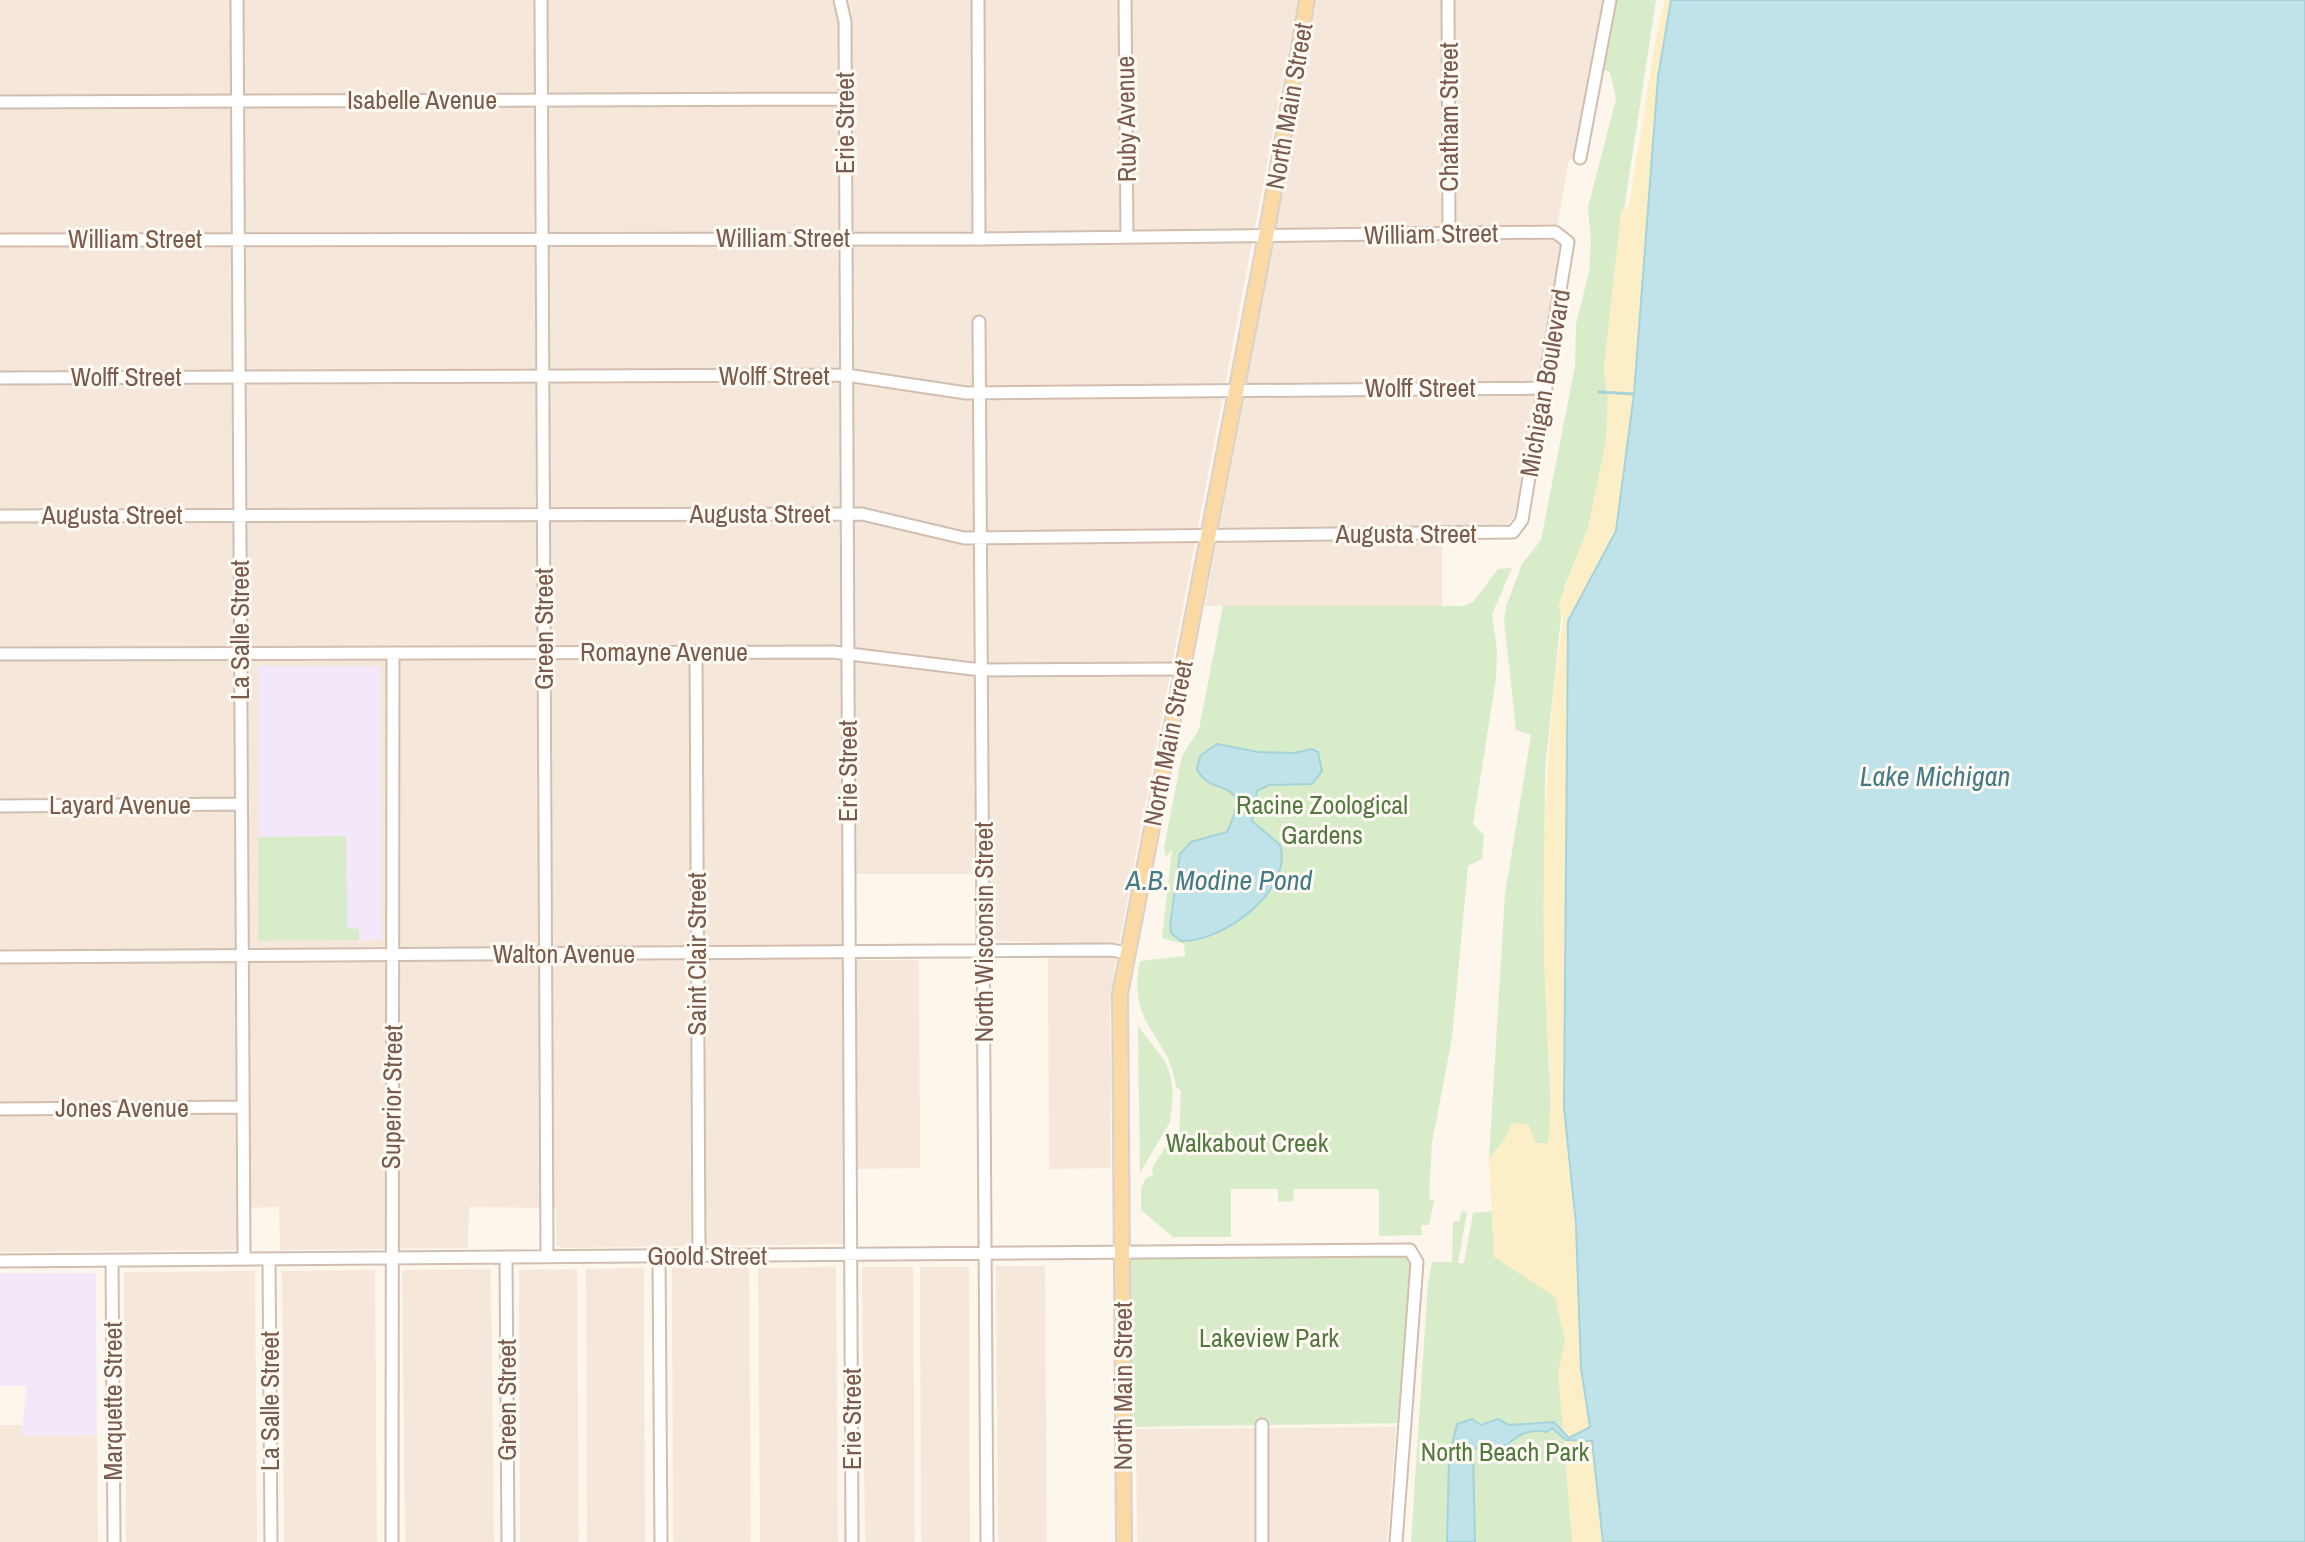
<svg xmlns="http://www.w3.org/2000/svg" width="2305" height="1542" font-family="'Archivo Narrow',sans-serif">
  <rect width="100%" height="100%" fill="#fdf6ec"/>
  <!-- residential -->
  <path fill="#f5e8da" d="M0,0H1298L1115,965L1110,1009L1111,1168L1049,1169L1048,943L992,940L991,874H843L842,960H919L920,1168L844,1169L843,1244L564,1248L556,1245V1208L469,1207L468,1248L280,1250L279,1207L239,1208V1245L234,1250L0,1252Z
    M1317,0H1605L1572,160H1569L1557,226H1553V239L1559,242L1560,247L1515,516L1508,524L1442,526V606H1205Z
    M996,1266H1045L1047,1542H998Z
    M836,1267L838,1542H760L758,1268Z
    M862,1267H913L915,1542H865Z
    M920,1267H969L970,1542H921Z
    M644,1268L645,1542H587L586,1269Z
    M672,1268H749L751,1542H673Z
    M491,1269L494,1542H405L402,1270Z
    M577,1269L579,1542H520L519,1270Z
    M375,1270L377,1542H284L282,1271Z
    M255,1271L257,1542H126L124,1272Z
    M0,1425H21L22,1436L97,1435L98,1542H0Z
    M1396,1427L1387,1542H1137L1136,1429Z"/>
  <!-- education -->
  <path fill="#f3e8fa" d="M258,666H380L382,940L258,941Z
    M0,1273H96L97,1435L21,1436L27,1386H0Z"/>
  <!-- green -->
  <path fill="#d8ecc9" d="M1617,0H1656L1614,275L1604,369L1608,399L1606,442L1588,528L1564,588L1545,770L1544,957L1551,1114L1548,1144L1503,1142L1489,1158L1505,894L1531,735L1516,730L1504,620L1506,607L1522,564L1541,540L1575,366L1576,324L1589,272L1591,241L1588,207L1616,99L1610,72L1602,70Z
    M1512,568L1492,614L1497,650L1496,679L1473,824L1484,835L1482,859L1468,866L1452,1038L1432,1143L1429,1199L1434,1200L1429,1225H1421L1422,1235L1379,1236V1189H1294L1293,1201L1278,1202V1189H1231V1237H1173L1141,1210V1187L1147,1177L1153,1176L1152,1168L1172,1137H1179L1181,1090L1176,1087C1170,1034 1126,1027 1140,961L1185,956L1184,944L1162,938L1172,850L1166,857L1164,847L1182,756L1199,729L1223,606H1464L1473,602L1498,569Z
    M346,836L347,928L359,929V940L258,941V837Z
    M1138,1026L1165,1061L1171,1077L1173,1095L1170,1122L1140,1173Z
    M1461,1211L1467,1212L1458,1263H1464L1473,1213L1492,1211L1494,1257L1579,1268L1603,1542H1411L1428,1282L1432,1262H1452L1453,1221H1460Z
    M1413,1251L1404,1423L1123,1427L1121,1252Z"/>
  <!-- sand -->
  <path fill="#fcefc7" d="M1665,0H1671L1634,394L1616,531L1568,621L1564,1107L1603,1542H1572L1558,1372L1565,1342L1555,1297L1494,1257L1489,1158L1503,1142L1512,1123L1528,1124L1536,1143H1548C1554,1083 1546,1021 1544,960C1542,844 1546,734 1563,619L1558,606L1588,528L1606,442L1608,399L1604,369L1621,211L1627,208C1633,194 1632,180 1635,165C1647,110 1649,55 1665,0Z"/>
  <!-- water -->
  <path fill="#bfe3e8" stroke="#a5d3da" stroke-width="2" d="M1671,0H2305V1542H1603L1592,1441L1566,1440L1552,1428L1547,1432C1531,1428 1518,1434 1507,1445L1480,1446L1473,1450L1475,1542H1447L1449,1458L1457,1424L1472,1419L1481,1425L1498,1419L1509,1425L1554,1422L1569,1438L1590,1427L1581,1368L1576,1225L1564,1107L1568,621L1616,531L1634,394L1658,77Z
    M1217,744L1258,752L1294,753L1312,749L1318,752L1322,771L1312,784L1269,785L1257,791L1252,821L1280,845C1294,890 1222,943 1181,941L1171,933L1170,926L1180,854L1191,842L1227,832C1255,774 1211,800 1197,769L1200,756Z"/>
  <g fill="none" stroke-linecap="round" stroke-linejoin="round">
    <!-- stream -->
    <path stroke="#a5d3da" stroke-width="3" d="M1599,392L1634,394"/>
    <defs>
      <path id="minor" d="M237,0L244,1259
        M541,0L547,1257
        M840,0L845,22L852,1542
        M978,0L979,239
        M1125,0L1127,237
        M1448,0L1449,234
        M0,102L845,99
        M1580,158L1610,0
        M0,240L979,239L1555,232L1568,242L1522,520L1513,532L964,538L862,514L0,516
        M979,322L987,1542
        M0,378L846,375L966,393L1546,388
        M696,652L699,1256
        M0,654L833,652L981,670L1182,669
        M0,806L241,804
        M0,957L1111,950L1127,953
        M0,1109L243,1107
        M659,1256L661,1542
        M506,1257L508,1542
        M269,1259L271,1542
        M112,1260L114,1542
        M0,1261L1410,1250L1417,1262L1396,1542
        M1262,1425V1542
        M392,1542L393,653"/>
      <path id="major" d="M1124,1542L1120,994L1266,236L1307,0"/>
    </defs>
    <!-- minor casing -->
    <use href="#minor" stroke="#d1beb0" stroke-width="15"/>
    <!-- major casing -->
    <use href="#major" stroke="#dad1cd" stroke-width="18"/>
    <!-- minor -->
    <use href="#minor" stroke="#fff" stroke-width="11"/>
    <!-- major -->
    <use href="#major" stroke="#fbd9a5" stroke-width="14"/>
  </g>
  <g text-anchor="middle" stroke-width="6" stroke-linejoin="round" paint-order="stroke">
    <!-- street labels -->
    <g font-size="26" fill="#7a5c4d" stroke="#fffaf3">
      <text x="422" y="109">Isabelle Avenue</text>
      <text transform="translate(1289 106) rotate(-80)" y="9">North Main Street</text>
      <text transform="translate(1449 117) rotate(-90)" y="9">Chatham Street</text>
      <text transform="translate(1126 119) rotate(-91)" y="9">Ruby Avenue</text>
      <text transform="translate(845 123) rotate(-90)" y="9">Erie Street</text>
      <text transform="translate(1431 234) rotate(-1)" y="9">William Street</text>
      <text x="783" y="247">William Street</text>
      <text x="135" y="248">William Street</text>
      <text x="774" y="385">Wolff Street</text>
      <text x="126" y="386">Wolff Street</text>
      <text transform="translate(1545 383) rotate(-80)" y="9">Michigan Boulevard</text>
      <text x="1420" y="397">Wolff Street</text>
      <text x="760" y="523">Augusta Street</text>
      <text x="112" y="524">Augusta Street</text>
      <text x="1406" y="543">Augusta Street</text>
      <text transform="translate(544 629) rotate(-90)" y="9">Green Street</text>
      <text transform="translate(240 630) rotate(-90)" y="9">La Salle Street</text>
      <text x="664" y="661">Romayne Avenue</text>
      <text transform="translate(1168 743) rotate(-79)" y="9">North Main Street</text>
      <text transform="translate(848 771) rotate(-90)" y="9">Erie Street</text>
      <text x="120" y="814">Layard Avenue</text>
      <text transform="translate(984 932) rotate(-90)" y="9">North Wisconsin Street</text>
      <text x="564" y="963">Walton Avenue</text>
      <text transform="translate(697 954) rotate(-90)" y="9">Saint Clair Street</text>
      <text transform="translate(392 1097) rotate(-89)" y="9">Superior Street</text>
      <text x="122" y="1117">Jones Avenue</text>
      <text x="707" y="1265">Goold Street</text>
      <text transform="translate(1123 1386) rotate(-90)" y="9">North Main Street</text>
      <text transform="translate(507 1400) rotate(-90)" y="9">Green Street</text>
      <text transform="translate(113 1401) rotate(-90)" y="9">Marquette Street</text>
      <text transform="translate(270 1401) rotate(-90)" y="9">La Salle Street</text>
      <text transform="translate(852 1419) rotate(-90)" y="9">Erie Street</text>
    </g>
    <!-- park labels -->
    <g font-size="26" fill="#537a41" stroke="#fffaf3">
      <text x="1322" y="814">Racine Zoological<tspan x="1322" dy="30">Gardens</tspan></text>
      <text x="1247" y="1152">Walkabout Creek</text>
      <text x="1269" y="1347">Lakeview Park</text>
      <text x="1505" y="1461">North Beach Park</text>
    </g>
    <!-- water labels -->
    <g font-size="28" font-style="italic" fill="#437c86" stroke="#fffaf3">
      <text x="1935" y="786">Lake Michigan</text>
      <text x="1219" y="890">A.B. Modine Pond</text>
    </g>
  </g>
</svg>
